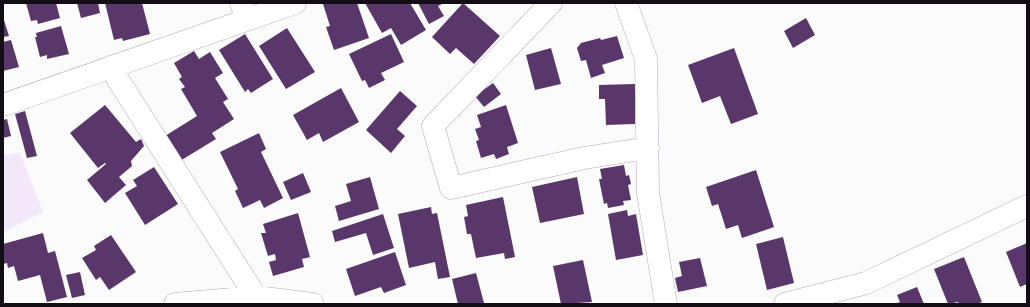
<svg xmlns="http://www.w3.org/2000/svg" width="1030" height="307" font-family="Montserrat,sans-serif">
  <rect width="100%" height="100%" fill="#fbfbfb"/>
  <!-- green -->
  <path fill="#f2e8f9" d="M20,153L43,212L3,232V155Z"/>
  <!-- building -->
  <path fill="#59376b" d="M26,3H56L60,18L38,24L37,20L31,21Z
    M77,3H98L100,13L81,18Z
    M105,3H142L150,34L123,41L122,38L114,40Z
    M326,3H357L369,38L334,50L326,27L330,26L323,4Z
    M365,3H410L426,30L401,45L391,28L382,33Z
    M418,3H441L442,4L438,6L444,16L429,24Z
    M463,3L500,36L474,64L456,48L450,54L432,37Z
    M3,17L9,36L3,37Z
    M806,18L815,35L793,48L784,31Z
    M61,26L69,54L47,59V55L40,57L35,37H37L36,33Z
    M287,28L315,72L286,89L259,46Z
    M245,34L273,79L251,93L248,89L245,92L219,50Z
    M391,34L404,62L381,73L385,80L369,88L365,80L362,81L349,54Z
    M617,36L624,58L602,65L605,73L591,78L586,60L581,61L577,48L581,43L600,38L601,40Z
    M11,40L19,67L3,71V42Z
    M551,48L561,84L535,90L526,55Z
    M734,48L758,114L731,124L720,96L702,103L688,65Z
    M194,51L199,59L210,52L223,73L215,78L228,99L223,102L234,119L212,133L216,139L180,161L165,136L197,116L181,89L185,87L179,79L182,77L174,63Z
    M493,83L501,94L484,107L475,96Z
    M635,84V124L606,125L605,99H599V85Z
    M341,88L359,122L323,142L319,133L307,140L293,115Z
    M400,91L417,106L397,129L405,136L391,153L366,130Z
    M105,105L136,142L141,139L144,146L131,161L132,166L119,177L126,185L105,203L87,180L106,164L105,163L98,168L70,133Z
    M506,105L518,143L507,147L509,154L496,159L494,154L481,158L476,141L479,140L475,129L481,127L477,115Z
    M25,111L37,156L27,158L15,114Z
    M7,119L11,136L3,138V120Z
    M259,133L266,149L261,152L283,198L264,208L260,200L243,208L235,191L238,189L220,152Z
    M624,165L626,176L629,175L631,184L628,185L631,200L623,201L624,205L608,208L607,203L604,204L599,179H602L600,169Z
    M154,167L178,204L145,225L125,193L137,186L133,180Z
    M756,170L774,227L742,238L738,225L726,229L718,204L712,206L706,187Z
    M303,173L311,192L291,200L283,182Z
    M370,177L379,209L339,221L335,206L351,201L346,184Z
    M577,177L584,214L540,223L532,187Z
    M503,197L515,257L505,259L504,253L476,258L471,234H467L464,217L468,216L466,205Z
    M431,207L432,214L437,213L450,277L438,279L435,262L409,268L398,214Z
    M627,210L628,216L636,214L643,255L616,260L608,214Z
    M298,213L310,257L302,259L304,267L273,276L269,262L276,260L275,254L268,256L261,233H266L263,224Z
    M383,214L394,248L373,255L366,233L335,242L332,231Z
    M43,233L48,253L55,251L67,297L47,302L40,275L18,281L14,266L8,268L7,263L3,264V244Z
    M111,235L136,272L109,290L100,277L96,280L82,258L96,250L94,246Z
    M783,237L794,283L767,290L756,244Z
    M1027,243V284L1020,287L1006,252Z
    M395,252L406,285L384,293L381,287L355,296L346,269Z
    M964,257L982,302L976,304H959L958,302L948,304L934,269Z
    M700,258L707,286L678,292L675,278L682,276L679,262Z
    M583,260L592,302L561,304L553,266Z
    M80,272L85,295L72,298L66,275Z
    M476,273L484,303L458,304L452,279Z
    M917,287L924,304H895L900,302L897,295Z"/>
  <g fill="none" stroke-linecap="round" stroke-linejoin="round">
    <defs>
      <path id="minor" d="M241,3L247,20
        M551,3L433,126L451,188L584,158L648,148
        M626,3L646,59L648,193L666,304
        M110,67L256,297
        M3,105L295,3
        M175,304L256,297L313,304
        M785,304L866,283L1027,206"/>
    </defs>
    <!-- minor casing -->
    <use href="#minor" stroke="#b5a7be" stroke-width="23"/>
    <!-- minor -->
    <use href="#minor" stroke="#fff" stroke-width="22"/>
  </g>
  <!-- border -->
  <rect width="1030" height="307" fill="none" stroke="#130e16" stroke-width="8"/>
</svg>
